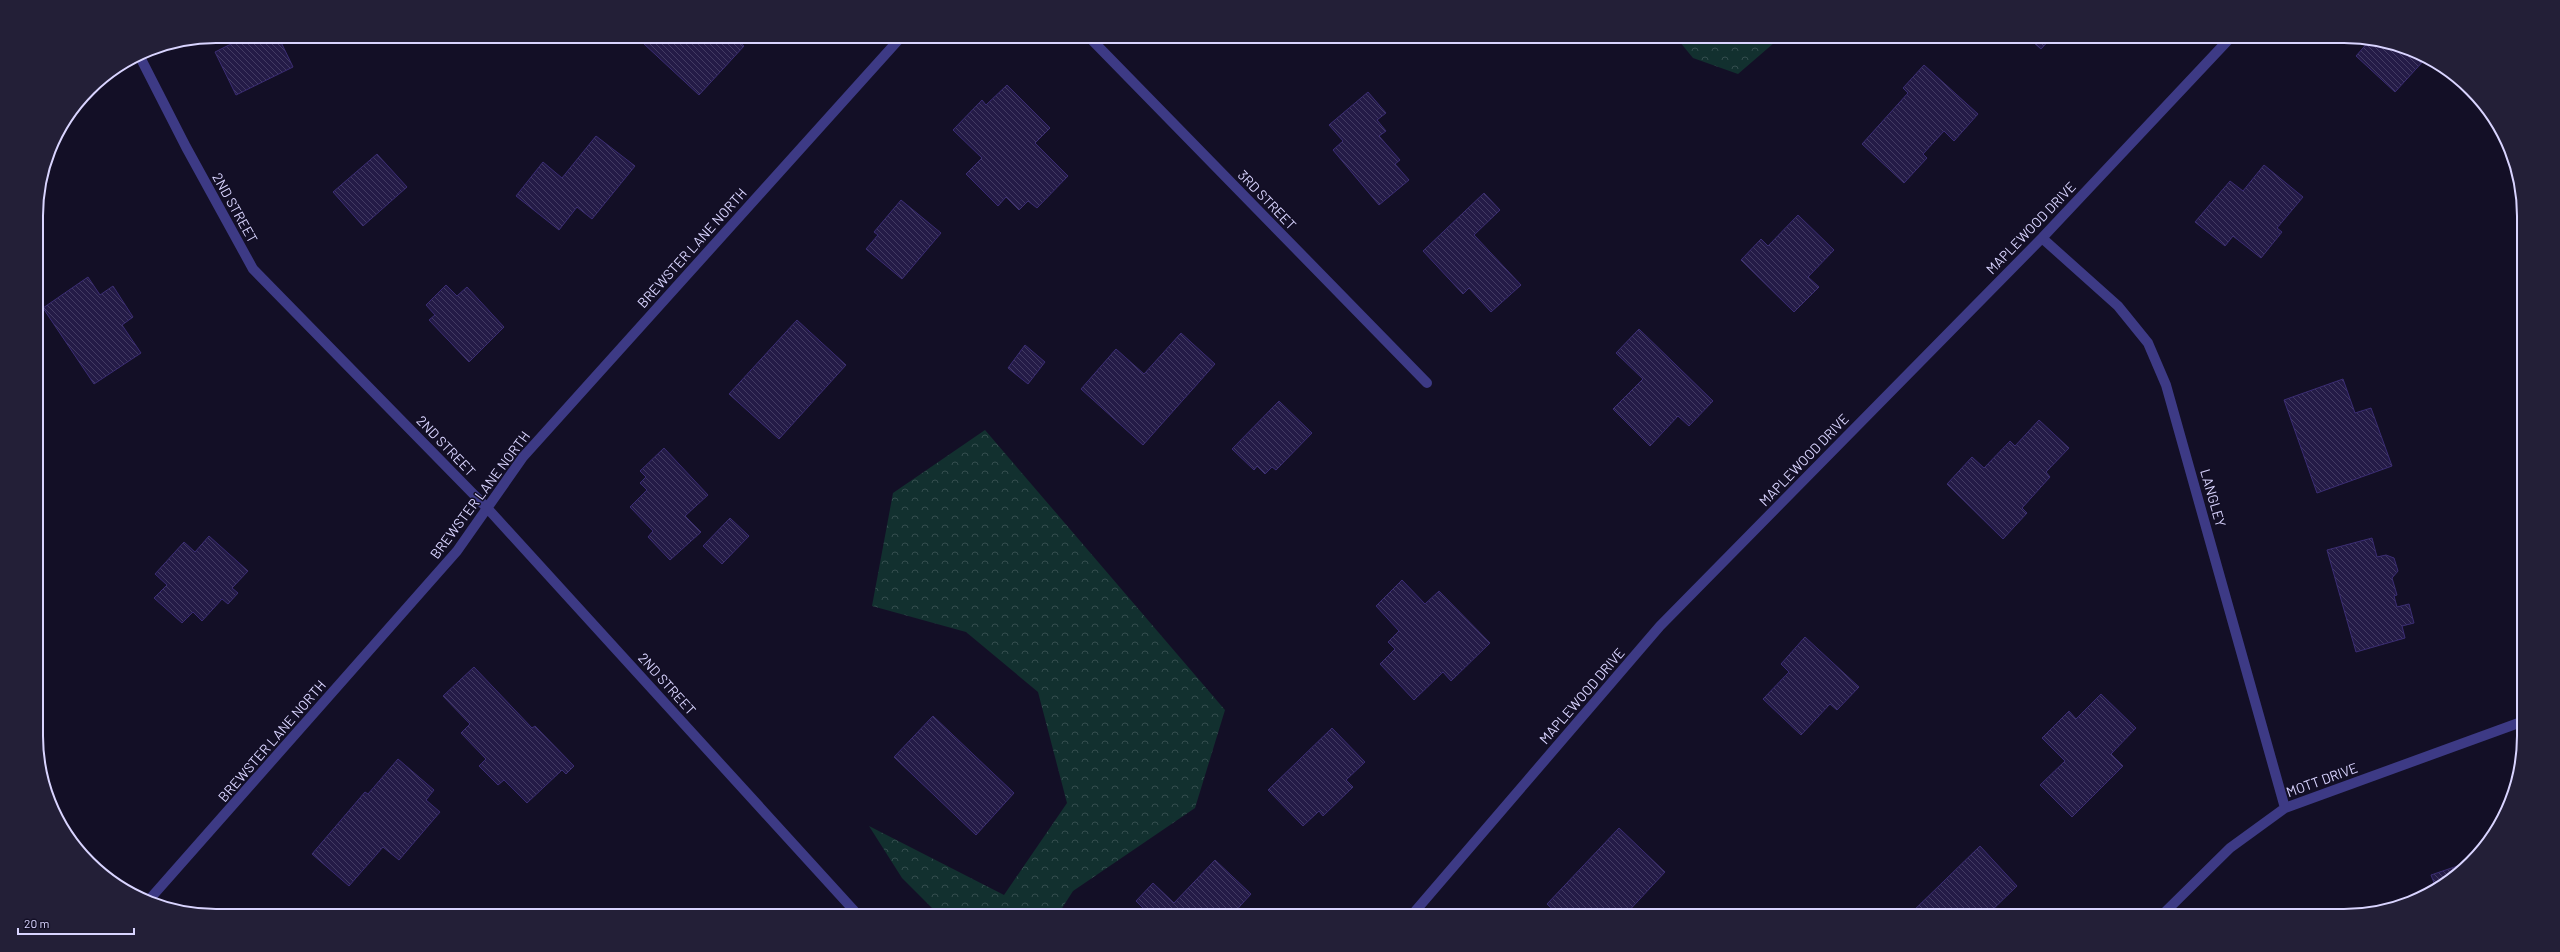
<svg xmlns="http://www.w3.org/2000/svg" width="2560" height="952" font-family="Barlow,sans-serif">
  <defs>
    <pattern id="forest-crowns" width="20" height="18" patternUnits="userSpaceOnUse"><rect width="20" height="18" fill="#12302f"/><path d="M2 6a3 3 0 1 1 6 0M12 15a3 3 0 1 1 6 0" fill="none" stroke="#344d4e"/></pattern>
    <pattern id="building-back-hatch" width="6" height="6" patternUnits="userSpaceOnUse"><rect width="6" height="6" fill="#241b47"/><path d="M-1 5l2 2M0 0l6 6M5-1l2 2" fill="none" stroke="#433b63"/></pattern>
  </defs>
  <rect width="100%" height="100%" fill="#130f26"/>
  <!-- forest -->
  <path fill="url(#forest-crowns)" d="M1675,36H1782L1738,74L1693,58Z
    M985,430L1225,710L1195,808L1073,891L1057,916H940L902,878L869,826L1004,895L1067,803L1038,692L966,632L872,606L893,493Z"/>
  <!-- building -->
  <path fill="url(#building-back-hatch)" stroke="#3b2d73" d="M247,36H278L293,67L236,95L215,52Z
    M650,36H733L744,46L699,95L643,43Z
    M1227,36H1241L1235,43Z
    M2026,36H2053L2041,49Z
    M2370,40L2402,45L2426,58L2395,92L2356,56Z
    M1924,65L1978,114L1954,141L1944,131L1923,154L1927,158L1904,183L1862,144L1908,93L1903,88Z
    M1007,85L1050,128L1035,143L1068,176L1037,208L1028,201L1019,210L1006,197L998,206L966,174L982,158L953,130L982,100L986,105Z
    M1368,92L1386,113L1377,120L1386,131L1379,136L1400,160L1395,164L1409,180L1379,205L1333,150L1343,141L1329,125Z
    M596,136L635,166L592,219L577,207L559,230L516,196L543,162L562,178Z
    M377,154L407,187L363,226L333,192Z
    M2264,165L2303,197L2277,228L2282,232L2261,258L2233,236L2225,246L2195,222L2230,181L2243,191Z
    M1484,193L1500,210L1474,235L1521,285L1491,312L1469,288L1463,294L1423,251Z
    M901,200L941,233L902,279L866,249L878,235L874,232Z
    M1798,215L1834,250L1808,277L1819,287L1794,312L1741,260L1761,239L1768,246Z
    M88,277L100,295L113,286L133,317L122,325L141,353L94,384L43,308Z
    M446,285L457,296L467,287L504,327L469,362L429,320L435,315L426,305Z
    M797,320L846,365L779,439L729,394Z
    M1639,329L1713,401L1689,426L1678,416L1650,446L1613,409L1643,379L1616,353Z
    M1181,333L1215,364L1143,445L1081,389L1116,349L1144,374Z
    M1025,345L1045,362L1028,384L1008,368Z
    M2343,379L2355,413L2371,408L2392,466L2317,493L2284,400Z
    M1279,401L1312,433L1276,470L1272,467L1265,474L1257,466L1254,470L1232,449Z
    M2039,420L2069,448L2046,472L2050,477L2022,508L2027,513L2003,539L1947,484L1972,457L1984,468L2010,441L2015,446Z
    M664,448L708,495L685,516L701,532L670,560L648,537L653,531L630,507L647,490L640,483L646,477L640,471Z
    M730,518L749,536L722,564L703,546Z
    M209,536L248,571L232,588L238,593L228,604L222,599L202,621L193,612L182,623L154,598L167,585L155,574L184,542L195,552Z
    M2372,538L2377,557L2386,555L2394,558L2398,571L2392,578L2397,595L2394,596L2397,607L2409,604L2414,623L2402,626L2405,638L2356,652L2327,550Z
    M1402,580L1425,604L1439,591L1490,643L1451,681L1443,672L1414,700L1380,664L1395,649L1388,642L1399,631L1376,606Z
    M1805,637L1859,687L1837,710L1830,704L1801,735L1763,699L1789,672L1781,664Z
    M474,667L532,728L535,726L574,766L566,774L562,770L527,803L504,780L498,785L479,766L486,759L461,733L470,724L443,696Z
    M2101,694L2136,728L2111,754L2123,766L2072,817L2040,785L2065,761L2042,738L2069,711L2076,719Z
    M933,716L1014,793L976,835L894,757Z
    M1332,728L1365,762L1346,780L1353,787L1323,816L1319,811L1303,826L1268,790Z
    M398,759L434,790L426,800L440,812L399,860L383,847L349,886L312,854L365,792L368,794Z
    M1619,828L1665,872L1624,916H1560L1547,904Z
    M1980,846L2017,886L1986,916H1908Z
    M1215,860L1251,894L1231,916H1151L1136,901L1153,883L1174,903Z
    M2469,862L2453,879L2436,888L2431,875Z"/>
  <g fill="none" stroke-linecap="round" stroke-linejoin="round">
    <!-- street -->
    <path stroke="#3d3a85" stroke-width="10" d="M1088,36L1427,383
      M139,55L186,147L253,269L488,509L859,916
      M2042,238L2118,306L2148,343L2166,385L2285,808
      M148,901L457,551L523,457L902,36
      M1411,916L1660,626L2042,238L2232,36
      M2161,916L2230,848L2285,808L2524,721"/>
  </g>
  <g text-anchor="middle" stroke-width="3" stroke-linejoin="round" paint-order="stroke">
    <!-- street labels -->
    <g font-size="14" fill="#d9d4ff" stroke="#130f26">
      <text transform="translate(1267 200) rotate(46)" y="5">3RD STREET</text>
      <text transform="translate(235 208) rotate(61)" y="5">2ND STREET</text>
      <text transform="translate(2031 228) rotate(-46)" y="5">MAPLEWOOD DRIVE</text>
      <text transform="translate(692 248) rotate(-48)" y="5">BREWSTER LANE NORTH</text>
      <text transform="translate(446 446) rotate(46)" y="5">2ND STREET</text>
      <text transform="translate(1804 460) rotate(-46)" y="5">MAPLEWOOD DRIVE</text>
      <text transform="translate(480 495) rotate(-53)" y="5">BREWSTER LANE NORTH</text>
      <text transform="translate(2213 498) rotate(74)" y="5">LANGLEY</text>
      <text transform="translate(667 684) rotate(48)" y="5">2ND STREET</text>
      <text transform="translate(1582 696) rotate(-49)" y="5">MAPLEWOOD DRIVE</text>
      <text transform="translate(272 741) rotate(-49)" y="5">BREWSTER LANE NORTH</text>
      <text transform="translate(2322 780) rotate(-20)" y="5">MOTT DRIVE</text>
    </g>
  </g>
  <!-- crop -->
  <path d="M0 0H2560V952H0ZM216 43H2344A173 173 0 0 1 2517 216V736A173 173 0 0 1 2344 909H216A173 173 0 0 1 43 736V216A173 173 0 0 1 216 43Z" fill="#231f37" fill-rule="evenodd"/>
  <path fill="none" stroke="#d9d4ff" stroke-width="2" d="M216 43H2344A173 173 0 0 1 2517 216V736A173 173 0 0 1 2344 909H216A173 173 0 0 1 43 736V216A173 173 0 0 1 216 43Z"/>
  <!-- scale -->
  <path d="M18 928v6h116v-6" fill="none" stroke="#d9d4ff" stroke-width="2"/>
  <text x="24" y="928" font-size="12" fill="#d9d4ff" stroke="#130f26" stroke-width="3" paint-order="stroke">20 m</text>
</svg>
